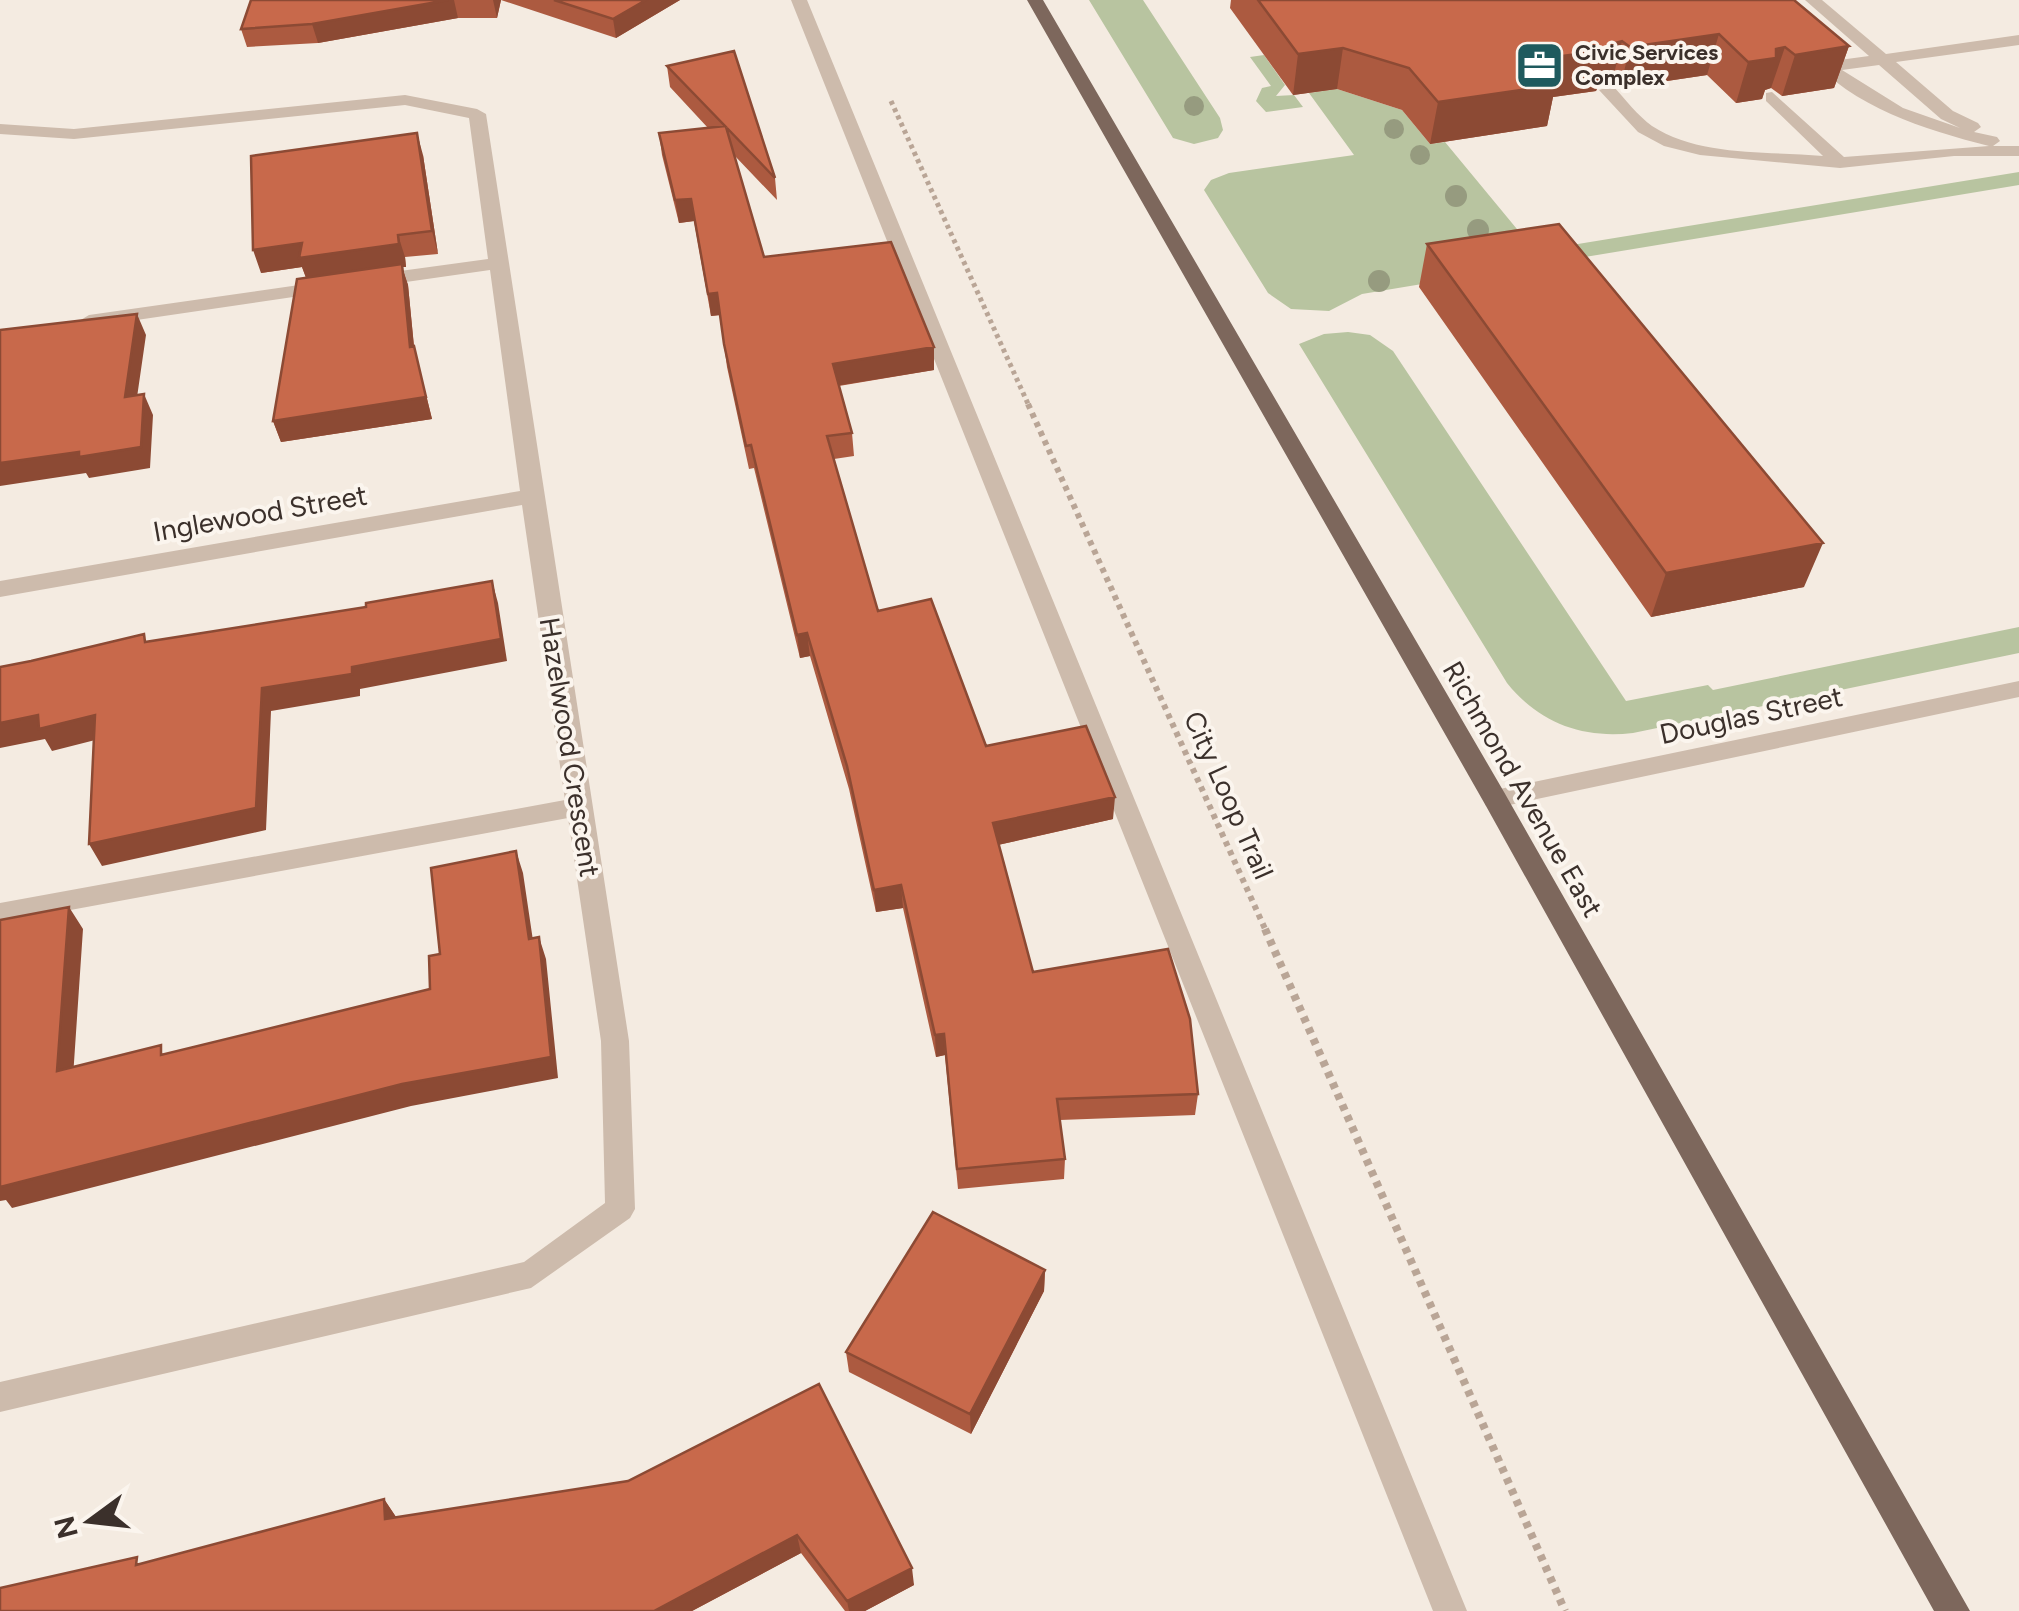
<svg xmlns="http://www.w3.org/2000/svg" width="2019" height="1611" font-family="Figtree,sans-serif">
  <rect width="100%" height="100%" fill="#f4ebe1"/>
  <!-- green -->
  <path fill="#b8c4a0" d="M1089,0H1143L1220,118L1223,130L1218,138L1194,144L1173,138Z
    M1264,55L1285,85L1276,96L1294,95L1303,107L1266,112L1256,101L1262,88L1271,86L1250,57Z
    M1337,89L1402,110L1430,144L1445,142L1535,251L2019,172V185L1362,294L1329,311L1291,309L1268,293L1204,190L1211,180L1229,173L1354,155L1309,93Z
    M1348,332L1370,335L1393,351L1626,701L1708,685L1713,690L2019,627V653L1633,733C1582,739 1539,723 1507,683L1299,344L1324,334Z"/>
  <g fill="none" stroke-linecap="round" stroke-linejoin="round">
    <!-- path-far2 -->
    <path stroke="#b9a596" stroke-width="5" stroke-dasharray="4 4" stroke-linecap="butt" d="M891,101L1029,406"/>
    <!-- path-far1 -->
    <path stroke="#b9a596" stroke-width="6" stroke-dasharray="5 5" stroke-linecap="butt" d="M1028,404L1266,931"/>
    <!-- path -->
    <path stroke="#b9a596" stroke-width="8" stroke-dasharray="6 6" stroke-linecap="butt" d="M1265,929L1565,1611"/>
    <!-- minor -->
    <path fill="#cdbbac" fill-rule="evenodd" d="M791,0H807L1467,1611H1433Z
      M1805,0H1822L1886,54L2019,35V45L1896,62L1953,111L1978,123L1981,127L1974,132L1997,137L2000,141L1993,146H2019V156H1954L1840,168L1700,155L1664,146L1638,132L1599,90L1613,86C1625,99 1638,116 1652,126C1699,157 1769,151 1823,156L1766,101V93L1772,92L1844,157L1989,146C1923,129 1854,108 1807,55L1809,52H1821L1832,61L1869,56ZM1879,65L1941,119L1960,128L1903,108L1842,70Z
      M405,95L477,109L486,114L629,1041L635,1209L630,1218L531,1288L0,1412V1382L524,1262L605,1203L601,1041L568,818L0,923V903L565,800L522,505L0,597V581L520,491L490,270L371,287L362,281L371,275L488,259L469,118L405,105L74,139L0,134V124L74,129Z
      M327,281L337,287L334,291L89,327L79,321L89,315Z
      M2019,681V697L1495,808L1486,806L1483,799L1486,792L1495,790Z"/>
    <!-- major -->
    <path fill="#7d675c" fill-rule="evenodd" d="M1027,0H1043L1504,792L1970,1611H1934L1486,806Z"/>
  </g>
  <!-- trees -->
  <g fill="#969b7f">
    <circle cx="1194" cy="106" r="10"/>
    <circle cx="1394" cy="129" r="10"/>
    <circle cx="1420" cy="155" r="10"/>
    <circle cx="1456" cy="196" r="11"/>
    <circle cx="1478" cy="230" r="11"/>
    <circle cx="1379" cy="281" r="11"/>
  </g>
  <!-- wall -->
  <path fill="#ac5a40" d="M251,0H680L616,38L501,0L497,18H458L318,43L247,47L241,29Z
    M1231,0H1794L1849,46L1834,88L1782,96L1771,88L1765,90L1762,99L1736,103L1707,75L1620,88L1612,82L1598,86L1596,91L1553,97L1547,126L1430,144L1402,110L1337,89L1293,95L1230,8Z
    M667,66L775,178L777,200L734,155L764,257L934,370L839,386L852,433L854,456L834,459L878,611L986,746L1113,819L998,845L1033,972L1198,1094L1195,1115L1060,1120L1065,1159L1064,1179L958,1189L945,1055L936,1057L903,908L876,912L849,789L810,656L800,658L754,468L749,469L727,367L720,315L711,316L694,221L679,223L662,155L659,133L708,128L670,87Z
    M423,155L438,254L405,257L406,267H402L408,285L414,346L432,419L281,442L273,421L306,278L302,267L261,273Z
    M1427,244L1804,587L1651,617L1419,287Z
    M1045,1270L1044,1291L971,1434L849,1372L846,1352Z
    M819,1384L914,1585L865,1611H845L801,1553L692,1611H0L142,1563L384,1499L396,1517L628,1481Z"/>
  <!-- shaded-wall -->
  <path fill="#8c4a34" d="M448,0H454L458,18L318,43L312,24Z
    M493,0H501L497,18Z
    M646,0H680L616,38L613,19Z
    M1719,34L1707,75L1620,88L1630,47Z
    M1622,41L1612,82L1598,86L1596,91L1553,97L1547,126L1430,144L1438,102L1534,60Z
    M1849,46L1834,88L1782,96L1795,55Z
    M1785,47L1771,88L1765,90L1762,99L1736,103L1748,62Z
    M1343,48L1337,89L1293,95L1298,54Z
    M417,133L423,155L438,254L432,231Z
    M691,199L694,221L679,223L675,200Z
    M398,235L405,257L406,267H402L408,285L416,368L307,280L302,267L261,273L253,250L302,243Z
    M717,293L720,315L711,316L708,294Z
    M137,314L146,335L134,418L125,397Z
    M414,346L432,419L281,442L273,421Z
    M934,347V370L835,386L833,364Z
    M144,394L153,415L150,468L89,478L86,473L0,486V463Z
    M1823,543L1804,587L1651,617L1666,573Z
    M492,581L498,603L507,661L360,689V696L271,711L266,830L102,866L89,844L262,688L352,667Z
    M807,633L810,656L800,658L797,635Z
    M38,715H95L107,737L52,751L45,739L0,748V723Z
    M1115,797L1113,819L993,846V823Z
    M516,851L523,873L536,961L529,939Z
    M901,885L903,908L876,912L874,890Z
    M69,907L83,929L72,1092L57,1071Z
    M539,937L546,959L558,1078L411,1106L12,1208L6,1200L0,1201V1183L402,1084Z
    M944,1034L945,1055L936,1057L935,1035Z
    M1045,1270L1044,1291L971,1434L970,1414Z
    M384,1499L396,1517L385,1519Z
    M797,1535L801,1553L692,1611H654Z
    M912,1568L914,1585L865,1611H849L847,1601Z"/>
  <!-- building -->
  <path fill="#c8694b" stroke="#8c4a34" stroke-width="2.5" d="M251,0H448L312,24L241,29Z
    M554,0H646L613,19Z
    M1258,0H1794L1849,46L1795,55L1785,47L1776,49V58L1748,62L1719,34L1630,47L1622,41L1608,45L1606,50L1534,60L1556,85L1438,102L1409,68L1343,48L1298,54Z
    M734,51L775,178L726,127L764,257L891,242L934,347L833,364L852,433L827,436L878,611L931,599L986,746L1086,726L1115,797L993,823L1033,972L1168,949L1190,1019L1198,1094L1057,1099L1065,1159L957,1169L944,1034L935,1035L901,885L874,890L847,766L807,633L797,635L751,445L746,446L724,344L717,293L708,294L691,199L675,200L659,133L725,126L667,66Z
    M417,133L432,231L398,235L399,244L299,258L302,243L253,250L251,156Z
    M1559,224L1823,543L1666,573L1427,244Z
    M402,264L410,347L414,346L426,397L273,421L297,279Z
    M137,314L125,397L144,394L141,447L79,457V452L0,463V330Z
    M492,581L501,639L352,667V674L262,688L256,808L89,844L95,715L39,729L38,715L0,723V667L31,661L144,634L145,642L366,607V603Z
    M516,851L529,939L539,937L551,1057L402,1084L0,1187V920L69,907L57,1071L161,1045V1055L430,989L429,956L440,954L431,868Z
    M933,1212L1045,1270L970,1414L846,1352Z
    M819,1384L912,1568L847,1601L797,1535L654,1611H0V1588L137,1557L136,1565L384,1499L385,1519L628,1481Z"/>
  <!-- icons -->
  <defs>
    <symbol id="office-square" viewBox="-11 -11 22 22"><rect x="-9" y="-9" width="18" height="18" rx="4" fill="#1f5a5e" stroke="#fbf5ee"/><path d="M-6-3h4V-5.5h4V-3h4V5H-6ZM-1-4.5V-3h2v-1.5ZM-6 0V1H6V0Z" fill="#fff"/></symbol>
  </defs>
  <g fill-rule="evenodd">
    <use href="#office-square" x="1512" y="38" width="55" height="55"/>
  </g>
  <g text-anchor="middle" stroke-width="8" stroke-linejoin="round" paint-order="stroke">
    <!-- far-poi labels -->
    <g font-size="22" font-weight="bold" fill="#3b302b" stroke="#fbf5ee" text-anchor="start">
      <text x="1575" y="60">Civic Services<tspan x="1575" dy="25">Complex</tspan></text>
    </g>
    <!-- street labels -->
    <g font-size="28" fill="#3b302b" stroke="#fbf5ee">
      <text transform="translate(260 513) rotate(-10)" y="10">Inglewood Street</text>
      <text transform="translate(1751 715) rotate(-12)" y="10">Douglas Street</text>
      <text transform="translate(570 747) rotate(81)" y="10">Hazelwood Crescent</text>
      <text transform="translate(1523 789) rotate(60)" y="10">Richmond Avenue East</text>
      <text transform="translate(1229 795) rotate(66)" y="10">City Loop Trail</text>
    </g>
  </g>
  <!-- north arrow -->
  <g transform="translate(90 1521) rotate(255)" stroke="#fbf5ee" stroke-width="8" paint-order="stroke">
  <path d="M0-8L18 38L0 25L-18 38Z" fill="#3b302b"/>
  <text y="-15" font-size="28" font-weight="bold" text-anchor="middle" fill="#3b302b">N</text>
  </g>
</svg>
